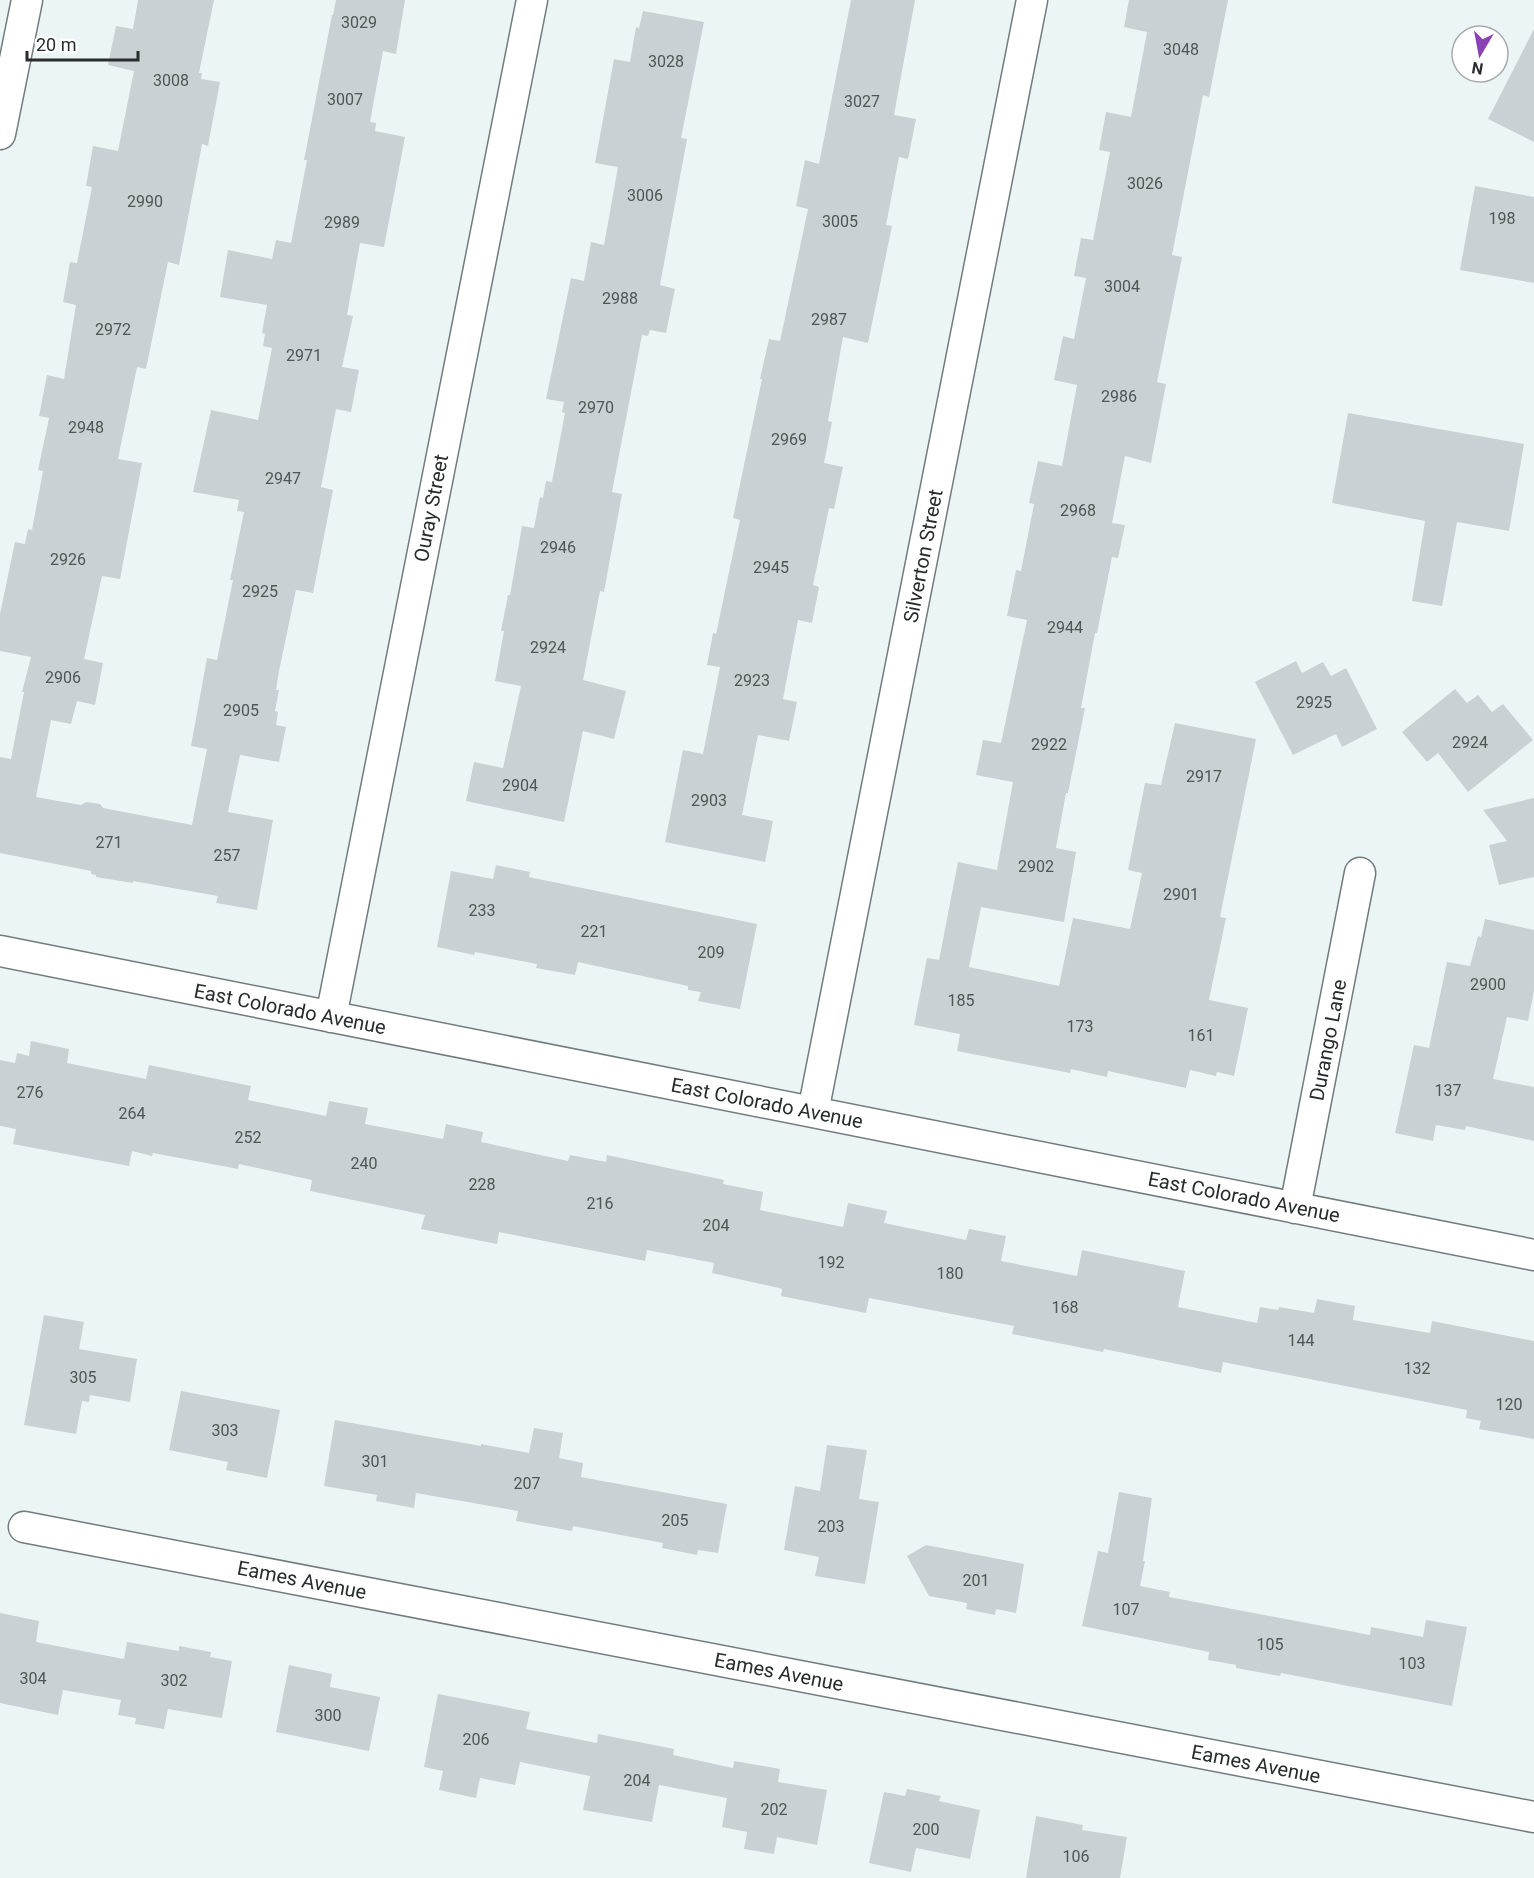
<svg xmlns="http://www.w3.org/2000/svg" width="1534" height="1878" font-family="Roboto,sans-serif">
  <rect width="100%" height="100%" fill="#ecf5f6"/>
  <!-- building -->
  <path fill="#c9d1d4" d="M138,0H214L199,73H202L201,79L220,82L208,146L202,144L179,265L168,262L146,369L137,367L118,459L142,463L120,579L102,576L84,659L103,663L95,705L77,701L71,724L51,720L36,797L81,805L86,802L100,804L103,808L192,825L207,749L191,746L207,658L217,660L233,580H230L244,512L237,511L239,500L193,492L211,410L258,420L272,348L263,346L265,334L262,333L267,305L220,297L228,250L272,259L276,240L291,243L307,160H304L332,15H333L336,0H405L396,54L383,51L370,122L376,123L375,131L405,137L384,247L360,243L347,315L353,316L342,367L359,370L351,412L336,409L321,487L333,490L313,593L296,590L279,671L276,690H279L275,711L278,712L276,725L286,727L279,762L240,755L228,812L273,820L257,910L216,903L218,896L133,881V883L96,877V875L91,874V871L0,853V757L11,759L24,692H22L31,657L0,651V614L15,542L25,544L28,529L32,530L43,471L38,470L49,418L39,416L47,375L64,379L76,305L63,302L70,262L77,263L92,187L86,186L93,146L118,151L134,71L108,65L116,26L133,29Z
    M851,0H915L894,115L916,119L908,159L899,157L886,225L892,226L868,343L843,337L828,421L832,422L824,463L843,467L834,509L829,508L813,585L819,587L812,623L798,620L783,699L797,702L789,741L758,735L742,815L773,821L765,862L665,842L683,750L703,754L720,667L707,665L713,633L716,634L740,520L733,518L762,379H760L769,339L780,341L808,209L796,206L805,160L819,164Z
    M1129,0H1228L1209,97L1203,95L1172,255L1182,257L1157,382L1166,384L1151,463L1125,456L1112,523L1125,525L1118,558L1112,557L1097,633H1095L1081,708H1085L1068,793H1066L1056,848L1076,852L1064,922L981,907L969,967L1059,986L1073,918L1130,929L1142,873L1128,870L1145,783L1161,785L1175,723L1256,739L1220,917L1226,918L1209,1000L1248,1008L1234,1076L1217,1072L1216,1076L1190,1070L1186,1088L1108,1071L1107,1077L1071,1069L1070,1073L957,1051L960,1034L914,1025L927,958L939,960L958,862L997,870L1013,782L976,775L983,740L1001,743L1027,620L1007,616L1016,570L1021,571L1034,504L1029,503L1038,461L1062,466L1077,385L1054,380L1063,336L1074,339L1086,278L1074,276L1081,238L1093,240L1110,152L1099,150L1106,112L1131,117L1147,32L1124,27Z
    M643,11L704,22L681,138L687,139L660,285L675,289L666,333L650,330L648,336L642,335L612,492L622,494L604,592L600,591L583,680L626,691L614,739L583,731L564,822L466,801L474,762L503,768L521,686L495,681L504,631H501L508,595H510L522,526L534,528L540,497L543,498L546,481L552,482L565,413L562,412L564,402L546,399L571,278L584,281L591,242L604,245L618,167L595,163L614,59L630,62L636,27L639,28Z
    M1534,29V142L1488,119Z
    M1475,186L1534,197V283L1460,270Z
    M1348,413L1524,444L1509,531L1457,522L1442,606L1412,601L1425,521L1332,503Z
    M1296,661L1302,673L1323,662L1331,676L1346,668L1377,729L1342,747L1336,734L1293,755L1255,682Z
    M1455,689L1467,703L1478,695L1492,712L1503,704L1533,740L1468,792L1438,753L1427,762L1402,732Z
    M1534,798V877L1499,885L1489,845L1507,841L1483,810Z
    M496,865L530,872L529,877L757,924L740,1009L698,1001L701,992L688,990V986L578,962L575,975L536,968L537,964L475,952L474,955L437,947L451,871L493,879Z
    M1485,919L1534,930V991L1528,1021L1507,1017L1493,1079L1534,1087V1141L1466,1126L1465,1130L1436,1125L1433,1141L1395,1133L1414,1045L1429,1048L1447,962L1470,966L1478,936L1481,937Z
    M31,1041L69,1049L67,1063L146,1079L149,1065L251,1086L248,1100L326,1116L329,1101L368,1108L365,1124L443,1139L446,1124L483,1132L481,1142L568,1161L570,1155L606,1162L607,1155L724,1180L723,1184L763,1192L760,1210L843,1227L848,1203L887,1211L884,1223L966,1240L969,1229L1006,1236L1001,1261L1077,1276L1082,1250L1185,1271L1178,1307L1257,1323L1260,1307L1278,1310L1279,1307L1314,1313L1317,1299L1355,1306L1353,1320L1430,1333L1432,1321L1534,1341V1439L1479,1429L1481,1421L1466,1418L1467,1410L1223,1362L1221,1373L1104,1349L1103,1352L1012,1334L1014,1326L869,1298L866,1313L781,1296L782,1289L779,1288L712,1273L714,1263L647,1250L645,1261L499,1232L497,1244L421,1229L425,1215L310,1191L312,1180L239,1164L238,1169L153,1153L152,1156L132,1151L129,1166L13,1144L16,1129L0,1126V1060L15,1063L17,1053L29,1056Z
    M44,1315L84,1322L79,1349L137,1359L130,1402L90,1395L89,1402L82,1401L76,1434L24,1425Z
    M181,1391L280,1410L267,1478L226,1470L228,1462L169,1450Z
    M335,1420L481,1446V1444L529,1453L534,1428L563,1433L559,1458L583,1463L581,1477L727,1504L718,1553L698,1550L697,1555L662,1548L663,1543L573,1526L572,1531L516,1521L518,1511L416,1493L414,1508L376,1501L377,1495L324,1486Z
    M827,1445L867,1450L859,1499L879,1502L865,1584L815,1576L819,1557L784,1550L795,1486L820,1491Z
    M1119,1492L1152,1498L1143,1561H1145L1140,1586L1170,1592L1169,1597L1370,1635L1371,1627L1423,1637L1426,1620L1467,1627L1452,1706L1281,1673L1280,1676L1236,1668V1665L1208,1660L1209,1652L1082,1626L1098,1551L1108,1553Z
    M926,1545L1024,1564L1016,1613L996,1609L995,1615L966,1609L967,1603L929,1596L907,1556Z
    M0,1613L39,1621L36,1642L124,1659L127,1642L179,1651V1646L211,1652L210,1657L232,1661L222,1718L168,1709L164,1729L135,1724L136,1718L118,1715L121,1700L63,1690L58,1715L0,1703Z
    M289,1665L332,1674L330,1687L380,1697L369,1751L276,1732Z
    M438,1694L530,1712L526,1729L597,1743L598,1734L674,1749L673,1755L733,1768L734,1761L780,1769L778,1782L827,1790L817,1845L777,1837L774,1854L744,1849L747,1832L722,1827L727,1798L659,1785L652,1822L583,1810L590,1776L520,1762L515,1785L480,1778L476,1798L439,1790L443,1771L424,1767Z
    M907,1789L941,1796L939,1801L980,1810L970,1859L916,1848L911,1872L869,1863L884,1792L905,1796Z
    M1036,1816L1083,1825L1082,1830L1127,1837L1120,1878H1026Z"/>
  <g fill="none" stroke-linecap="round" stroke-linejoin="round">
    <defs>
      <path id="street" d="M0,134L27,0
        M0,951L1534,1255
        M331,1017L532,0
        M813,1112L1032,0
        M1295,1208L1360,873
        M24,1527L1534,1817"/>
    </defs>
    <!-- street casing -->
    <use href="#street" stroke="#737c7c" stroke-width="33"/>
    <!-- street -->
    <use href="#street" stroke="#fff" stroke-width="30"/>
  </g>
  <g text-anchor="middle" stroke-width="5" stroke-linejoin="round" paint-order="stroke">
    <!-- number labels -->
    <g font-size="16" fill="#505556">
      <text x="359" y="28">3029</text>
      <text x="1181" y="55">3048</text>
      <text x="666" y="67">3028</text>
      <text x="171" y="86">3008</text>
      <text x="345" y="105">3007</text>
      <text x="862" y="107">3027</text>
      <text x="1145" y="189">3026</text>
      <text x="645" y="201">3006</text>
      <text x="145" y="207">2990</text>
      <text x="1502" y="224">198</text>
      <text x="840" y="227">3005</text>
      <text x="342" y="228">2989</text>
      <text x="1122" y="292">3004</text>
      <text x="620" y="304">2988</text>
      <text x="829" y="325">2987</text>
      <text x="113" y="335">2972</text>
      <text x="304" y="361">2971</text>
      <text x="1119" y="402">2986</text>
      <text x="596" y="413">2970</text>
      <text x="86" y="433">2948</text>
      <text x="789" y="445">2969</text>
      <text x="283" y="484">2947</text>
      <text x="1078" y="516">2968</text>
      <text x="558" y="553">2946</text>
      <text x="68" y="565">2926</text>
      <text x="771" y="573">2945</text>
      <text x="260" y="597">2925</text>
      <text x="1065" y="633">2944</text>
      <text x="548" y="653">2924</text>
      <text x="63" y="683">2906</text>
      <text x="752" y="686">2923</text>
      <text x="1314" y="708">2925</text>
      <text x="241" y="716">2905</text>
      <text x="1470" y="748">2924</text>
      <text x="1049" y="750">2922</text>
      <text x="1204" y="782">2917</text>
      <text x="520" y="791">2904</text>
      <text x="709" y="806">2903</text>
      <text x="109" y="848">271</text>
      <text x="227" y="861">257</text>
      <text x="1036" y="872">2902</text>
      <text x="1181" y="900">2901</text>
      <text x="482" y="916">233</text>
      <text x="594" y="937">221</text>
      <text x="711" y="958">209</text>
      <text x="1488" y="990">2900</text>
      <text x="961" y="1006">185</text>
      <text x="1080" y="1032">173</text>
      <text x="1201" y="1041">161</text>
      <text x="1448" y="1096">137</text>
      <text x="30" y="1098">276</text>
      <text x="132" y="1119">264</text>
      <text x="248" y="1143">252</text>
      <text x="364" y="1169">240</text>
      <text x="482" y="1190">228</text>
      <text x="600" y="1209">216</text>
      <text x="716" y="1231">204</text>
      <text x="831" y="1268">192</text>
      <text x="950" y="1279">180</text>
      <text x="1065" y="1313">168</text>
      <text x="1301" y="1346">144</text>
      <text x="1417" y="1374">132</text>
      <text x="83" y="1383">305</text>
      <text x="1509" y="1410">120</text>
      <text x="225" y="1436">303</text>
      <text x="375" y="1467">301</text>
      <text x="527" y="1489">207</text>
      <text x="675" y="1526">205</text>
      <text x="831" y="1532">203</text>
      <text x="976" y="1586">201</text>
      <text x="1126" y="1615">107</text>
      <text x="1270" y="1650">105</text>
      <text x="1412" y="1669">103</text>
      <text x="33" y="1684">304</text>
      <text x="174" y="1686">302</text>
      <text x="328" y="1721">300</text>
      <text x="476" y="1745">206</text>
      <text x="637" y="1786">204</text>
      <text x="774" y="1815">202</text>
      <text x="926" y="1835">200</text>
      <text x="1076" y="1862">106</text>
    </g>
    <!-- street labels -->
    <g font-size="20" fill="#282c2c" stroke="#fff">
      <text transform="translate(431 508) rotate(-79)" y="7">Ouray Street</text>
      <text transform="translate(923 556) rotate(-79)" y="7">Silverton Street</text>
      <text transform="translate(290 1009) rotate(11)" y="7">East Colorado Avenue</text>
      <text transform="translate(1328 1040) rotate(-79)" y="7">Durango Lane</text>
      <text transform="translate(767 1103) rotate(11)" y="7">East Colorado Avenue</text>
      <text transform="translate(1244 1197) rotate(11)" y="7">East Colorado Avenue</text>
      <text transform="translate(302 1580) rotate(11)" y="7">Eames Avenue</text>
      <text transform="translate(779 1672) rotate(11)" y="7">Eames Avenue</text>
      <text transform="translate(1256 1764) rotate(11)" y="7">Eames Avenue</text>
    </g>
  </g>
  <!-- north arrow -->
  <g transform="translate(1480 54) rotate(190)"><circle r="28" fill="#ffffff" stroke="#a9abab" stroke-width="1.5"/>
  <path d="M0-4.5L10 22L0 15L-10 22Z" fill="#8941b4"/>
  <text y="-9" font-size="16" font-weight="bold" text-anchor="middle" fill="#282c2c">N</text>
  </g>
  <!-- scale -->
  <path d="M27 51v9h111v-9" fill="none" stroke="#282c2c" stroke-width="3"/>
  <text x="36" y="51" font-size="18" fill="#282c2c" stroke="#ffffff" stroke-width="4.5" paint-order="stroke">20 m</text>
</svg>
